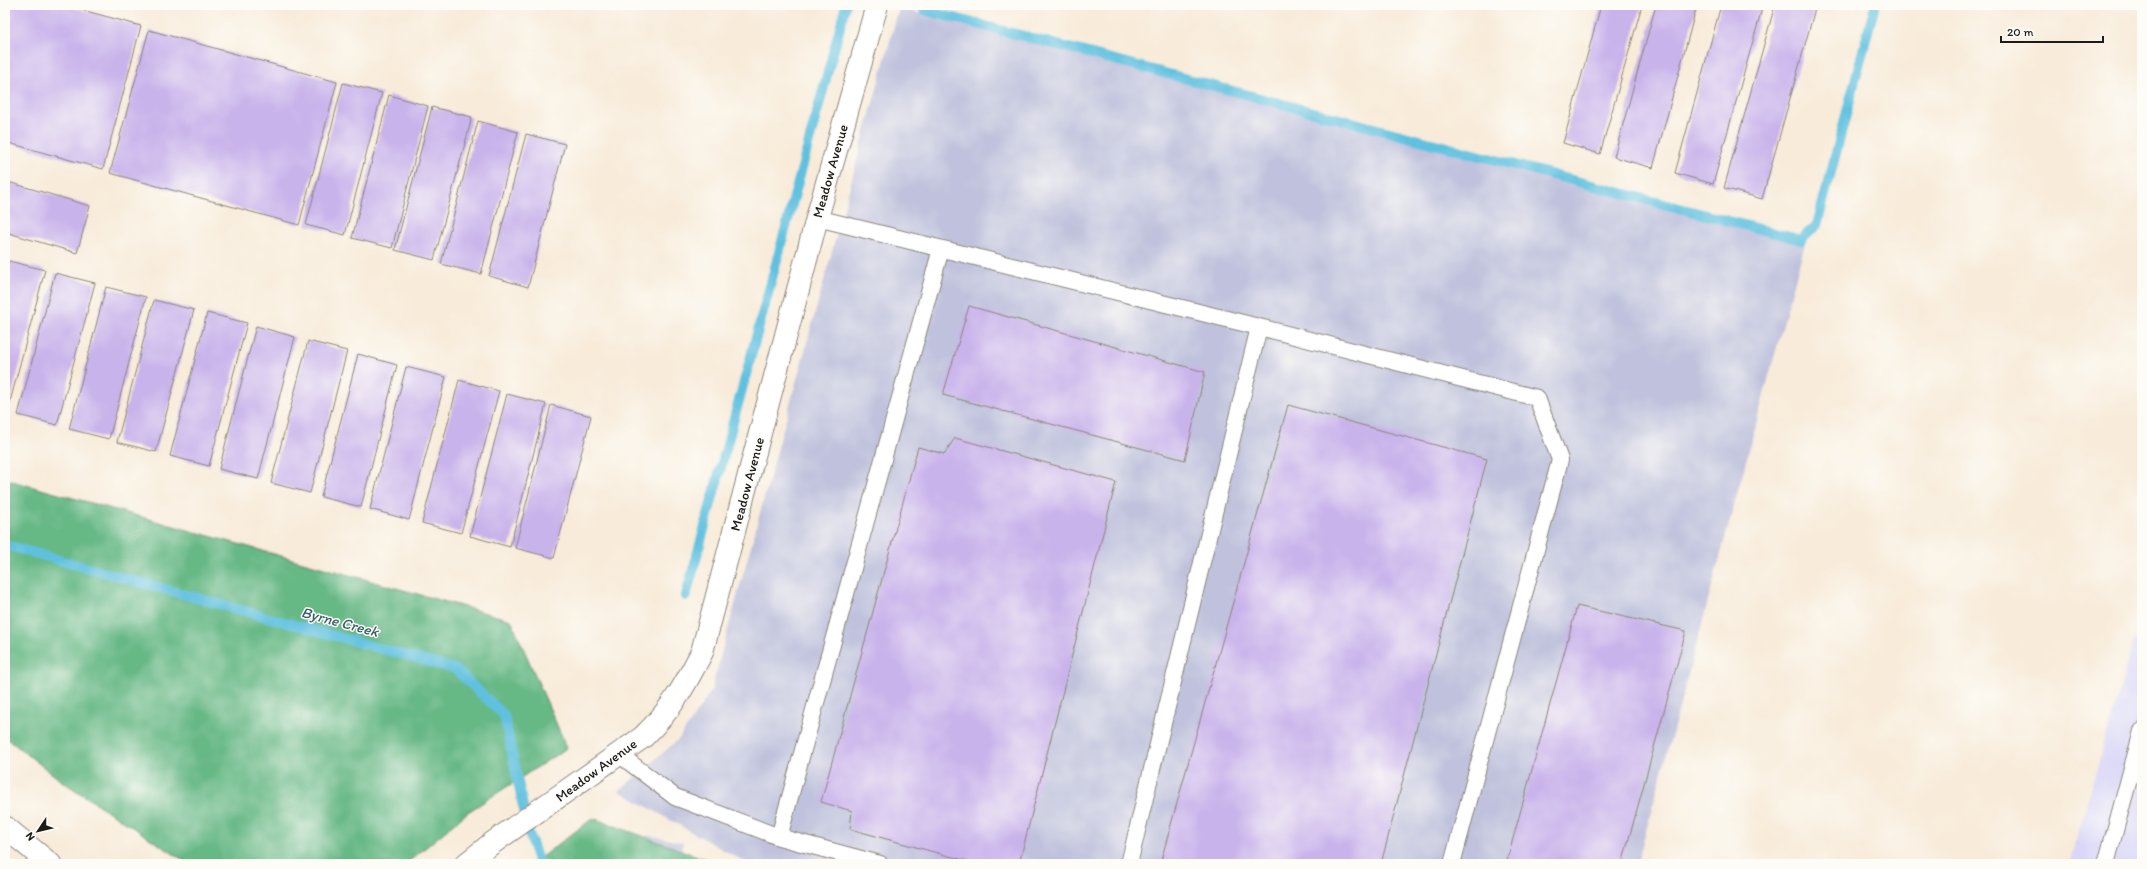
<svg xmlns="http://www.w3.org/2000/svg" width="2147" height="869" font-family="Itim,sans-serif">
  <rect width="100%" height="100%" fill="#fdfcf7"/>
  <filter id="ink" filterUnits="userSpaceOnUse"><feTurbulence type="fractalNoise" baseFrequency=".025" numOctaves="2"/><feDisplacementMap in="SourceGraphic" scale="8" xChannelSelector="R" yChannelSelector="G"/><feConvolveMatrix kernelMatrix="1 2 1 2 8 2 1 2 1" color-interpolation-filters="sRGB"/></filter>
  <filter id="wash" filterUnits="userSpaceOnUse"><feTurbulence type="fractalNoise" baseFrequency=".012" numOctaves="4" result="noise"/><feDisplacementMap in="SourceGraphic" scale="16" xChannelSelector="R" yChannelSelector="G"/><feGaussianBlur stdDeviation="0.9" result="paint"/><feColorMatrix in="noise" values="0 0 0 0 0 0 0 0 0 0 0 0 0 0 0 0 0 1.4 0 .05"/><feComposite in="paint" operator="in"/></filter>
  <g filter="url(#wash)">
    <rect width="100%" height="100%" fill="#f8ebd9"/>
    <!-- built -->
    <path fill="#d9d7f7" d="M2142,613V864H2069Z"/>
    <!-- industrial -->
    <path fill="#c0c2dd" d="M899,8L1805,243L1637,864H748L619,791L679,739L711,691Z
      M647,835L683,843L678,864H641Z"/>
    <!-- forest -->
    <path fill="#66b885" stroke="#416a50" d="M5,479L511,620L567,748L468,812L406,864H189L60,780L5,737Z
      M593,818L719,864H532Z"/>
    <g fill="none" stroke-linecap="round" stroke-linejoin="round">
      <!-- stream -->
      <path stroke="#61c1df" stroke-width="10" d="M924,10L1801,240L1817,225L1875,5
        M5,545L455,669L504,715L528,830L539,864
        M686,596L846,5"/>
    </g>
    <g id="blocks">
      <!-- building -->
      <path fill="#c9b3eb" d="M5,5H64L141,26L103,169L5,142Z
        M1601,5H1642L1600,154L1563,143Z
        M1656,5H1697L1653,168L1614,157Z
        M1721,5H1763L1713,184L1675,173Z
        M1775,5H1816L1762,199L1724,188Z
        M149,30L337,82L299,225L110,173Z
        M343,83L382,93L345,235L306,225Z
        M389,95L428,106L392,248L352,238Z
        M432,107L472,117L434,260L395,250Z
        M478,121L518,132L481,274L441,264Z
        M526,134L565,144L528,287L489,276Z
        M5,181L90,206L77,253L5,232Z
        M5,260L45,270L7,413L5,412Z
        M55,273L95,283L57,425L18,415Z
        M106,287L146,297L109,439L69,429Z
        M154,300L194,310L156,452L117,442Z
        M969,306L1205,372L1185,460L943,395Z
        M207,313L247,323L209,466L170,456Z
        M256,326L295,337L258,479L219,469Z
        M308,341L347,351L310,493L271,483Z
        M358,354L397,365L361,507L321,497Z
        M406,367L446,377L409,520L370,509Z
        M459,380L499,391L461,533L422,523Z
        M507,394L546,404L510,547L470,536Z
        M551,405L591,416L554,558L515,548Z
        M1288,405L1487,459L1381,864H1160Z
        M955,438L1116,482L1019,864H978L850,829L852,811L821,802L918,447L944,454Z
        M1577,606L1686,631L1622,864H1506Z"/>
    </g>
  </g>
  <g filter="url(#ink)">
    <use href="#blocks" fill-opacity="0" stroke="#8a847a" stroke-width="1"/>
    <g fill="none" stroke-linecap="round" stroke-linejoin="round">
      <defs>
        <path id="lane" d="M817,218L1259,327L1129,864
          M1259,327L1537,398L1560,460L1452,864
          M620,755L675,797L779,837L941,249
          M779,837L880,864
          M2106,864L2142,731"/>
        <path id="street" d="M466,864L491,844L643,737C672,709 684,687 702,652L817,218L877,5"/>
        <path id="secondary" d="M5,827L50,864"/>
      </defs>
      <!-- lane casing -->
      <use href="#lane" stroke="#8a847a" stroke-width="18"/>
      <!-- street casing -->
      <use href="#street" stroke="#8a847a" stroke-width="24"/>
      <!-- secondary casing -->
      <use href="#secondary" stroke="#8a847a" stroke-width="24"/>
      <!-- lane -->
      <use href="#lane" stroke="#fff" stroke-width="16"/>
      <!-- street -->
      <use href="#street" stroke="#fff" stroke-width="22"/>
      <!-- secondary -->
      <use href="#secondary" stroke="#fff" stroke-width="22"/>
    </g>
  </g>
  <g text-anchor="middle" stroke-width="3" stroke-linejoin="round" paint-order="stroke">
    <!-- street labels -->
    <g font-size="14" fill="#1c1c1c" stroke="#fdfcf7">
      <text transform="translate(830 171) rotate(-74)" y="5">Meadow Avenue</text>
      <text transform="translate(747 484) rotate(-75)" y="5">Meadow Avenue</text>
      <text transform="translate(596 770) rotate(-36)" y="5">Meadow Avenue</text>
    </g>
    <!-- water labels -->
    <g font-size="15" font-style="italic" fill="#385e6a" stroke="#fdfcf7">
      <text transform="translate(340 622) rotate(15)" y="5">Byrne Creek</text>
    </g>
  </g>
  <!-- margin -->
  <rect width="2147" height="869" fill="none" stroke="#fdfcf7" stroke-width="20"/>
  <!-- north arrow -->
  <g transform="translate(38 831) rotate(235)" stroke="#fdfcf7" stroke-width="3" paint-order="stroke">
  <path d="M0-3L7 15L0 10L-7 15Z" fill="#1c1c1c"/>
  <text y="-6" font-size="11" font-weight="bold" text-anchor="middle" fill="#1c1c1c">N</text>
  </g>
  <!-- scale -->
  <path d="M2001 36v6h102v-6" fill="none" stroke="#1c1c1c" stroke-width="2"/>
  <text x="2007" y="36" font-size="12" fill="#1c1c1c" stroke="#fdfcf7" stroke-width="3" paint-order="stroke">20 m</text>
</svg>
